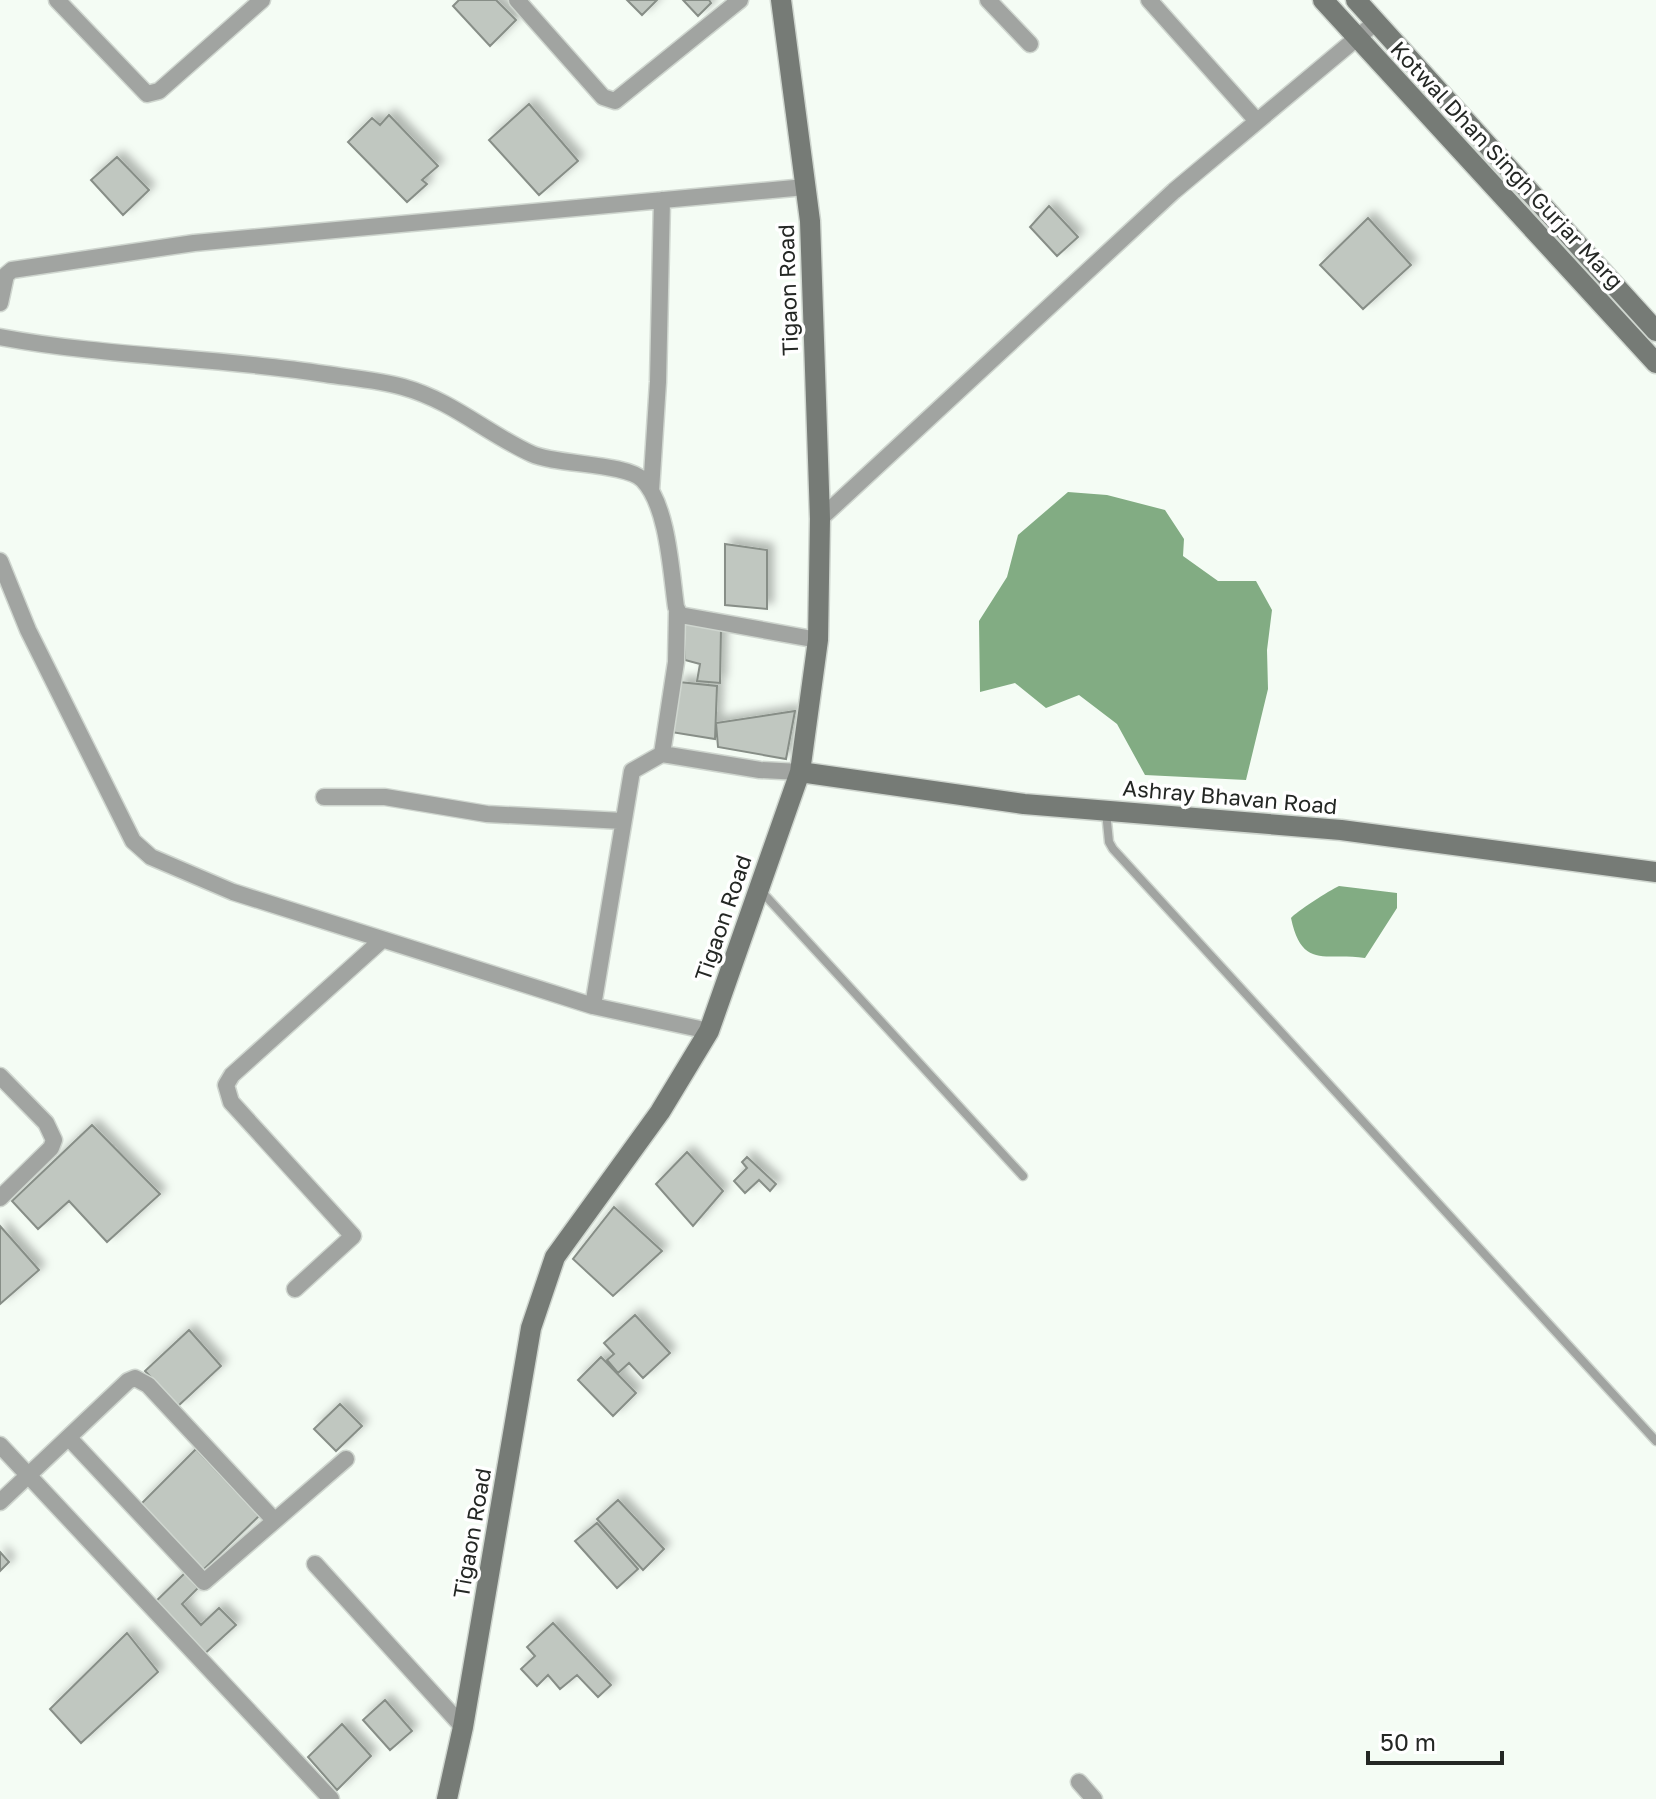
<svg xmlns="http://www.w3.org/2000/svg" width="1656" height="1799" font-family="'Golos Text',sans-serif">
  <defs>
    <filter id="shadow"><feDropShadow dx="6" dy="-6" stdDeviation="4" flood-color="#0004"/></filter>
  </defs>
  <rect width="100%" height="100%" fill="#f4fcf4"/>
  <!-- water -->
  <path fill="#82ac83" d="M1068,492L1107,495L1165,510L1184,539L1183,556L1218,581H1256L1272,610L1267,650L1268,689L1246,780L1145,775L1117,724L1079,695L1046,708L1015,683L980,692L979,621L1007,577L1018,535Z
    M1339,886L1397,893V908L1365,958C1325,952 1302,970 1291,918C1296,912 1330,890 1339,886Z"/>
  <!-- building -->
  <path fill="#c0c7c0" stroke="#878e87" stroke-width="2" filter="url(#shadow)" d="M459,0H496L516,20L490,46L453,6Z
    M627,0H657L642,15Z
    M683,0H709L711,3L698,16Z
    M529,104L578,161L539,195L489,140Z
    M389,115L438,166L422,180L427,184L407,202L348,142L372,118L380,125Z
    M117,157L149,190L123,215L91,180Z
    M1049,206L1078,237L1057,256L1030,227Z
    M1368,218L1411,265L1363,309L1320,265Z
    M725,544L767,550V609L725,605Z
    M684,623L721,629L720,683L697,681L700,664L685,660Z
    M679,682L717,686L715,739L671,732Z
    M795,711L786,759L718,747L716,723Z
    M92,1125L160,1194L107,1242L69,1201L38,1229L12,1201Z
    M687,1152L723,1191L693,1226L656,1184Z
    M747,1157L776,1184L770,1191L759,1180L745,1193L734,1181L747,1168L742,1162Z
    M614,1207L662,1251L613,1296L573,1259Z
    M0,1226L39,1270L0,1304Z
    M635,1315L670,1353L643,1378L629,1363L618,1373L607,1360L614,1354L604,1343Z
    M189,1330L221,1366L178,1406L145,1371Z
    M601,1357L636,1393L613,1416L578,1380Z
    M340,1404L362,1426L336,1451L314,1429Z
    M196,1449L259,1516L203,1570L140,1505Z
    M618,1500L664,1549L643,1570L597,1519Z
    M597,1523L638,1569L617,1588L575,1541Z
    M0,1552L9,1562L0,1571Z
    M185,1573L198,1588L182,1604L201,1625L219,1608L236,1625L201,1657L153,1604Z
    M553,1623L611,1685L598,1697L577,1675L560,1689L548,1675L537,1686L521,1669L535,1656L527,1647Z
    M127,1633L158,1672L81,1743L50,1709Z
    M385,1700L412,1731L390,1750L363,1720Z
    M342,1724L371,1756L337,1790L308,1757Z"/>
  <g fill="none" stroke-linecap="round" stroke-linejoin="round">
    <defs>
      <path id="lane" d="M1106,812L1109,842L1113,849L1656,1441
        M762,892L1023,1176"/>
      <path id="street" d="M57,0L147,94L159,91L262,0
        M517,0L603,97L615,101L740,0
        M988,0L1030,44
        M1149,0L1257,121
        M0,303L6,275L12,270L194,243L805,187
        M0,337C107,357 217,357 325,374C351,378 378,380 403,387C453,401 486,433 532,454C556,465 627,463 643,480C668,506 671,572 676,607L680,615L818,640
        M651,491L658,382L662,200
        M820,519L1174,191L1376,22
        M0,561L28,630L133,841L151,857L233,892L593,1006L709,1031
        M662,754L676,662L677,612
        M324,797H385L487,814L623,821
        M593,1006L632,771L662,754L760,770L800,772
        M0,1076L46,1123L54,1140L51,1148L0,1198
        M295,1289L353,1236L231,1102L226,1085L232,1075L382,940
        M69,1438L204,1582L346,1459
        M0,1445L331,1799
        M0,1502L128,1381L135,1378L148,1385L274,1520
        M315,1564L463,1727
        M1079,1782L1094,1799"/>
      <path id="secondary" d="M1323,0L1656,363
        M1356,0L1656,331
        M800,772L1024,804L1341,830L1656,872
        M447,1799L463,1727L531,1328L555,1257L660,1112L709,1031L800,772L818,640L820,519L810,221L781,0"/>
    </defs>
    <!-- lane casing -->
    <use href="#lane" stroke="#cfd6cf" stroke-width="11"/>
    <!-- street casing -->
    <use href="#street" stroke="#cfd6cf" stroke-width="19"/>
    <!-- secondary casing -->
    <use href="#secondary" stroke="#cfd6cf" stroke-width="23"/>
    <!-- lane -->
    <use href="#lane" stroke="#a1a4a1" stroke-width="8"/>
    <!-- street -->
    <use href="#street" stroke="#a1a4a1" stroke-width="16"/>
    <!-- secondary -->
    <use href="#secondary" stroke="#767b76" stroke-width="20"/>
  </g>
  <g text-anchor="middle" stroke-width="7" stroke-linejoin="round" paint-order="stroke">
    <!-- street labels -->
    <g font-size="22" fill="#242724" stroke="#fff">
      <text transform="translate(1507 165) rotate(47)" y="8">Kotwal Dhan Singh Gurjar Marg</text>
      <text transform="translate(788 290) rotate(-92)" y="8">Tigaon Road</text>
      <text transform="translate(1230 797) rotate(5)" y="8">Ashray Bhavan Road</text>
      <text transform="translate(723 918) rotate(-71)" y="8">Tigaon Road</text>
      <text transform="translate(472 1533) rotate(-80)" y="8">Tigaon Road</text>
    </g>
  </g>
  <!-- scale -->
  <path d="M1368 1751v12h134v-12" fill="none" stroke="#242724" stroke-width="4"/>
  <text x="1380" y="1751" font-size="24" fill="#242724" stroke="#ffffff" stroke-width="6" paint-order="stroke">50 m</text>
</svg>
